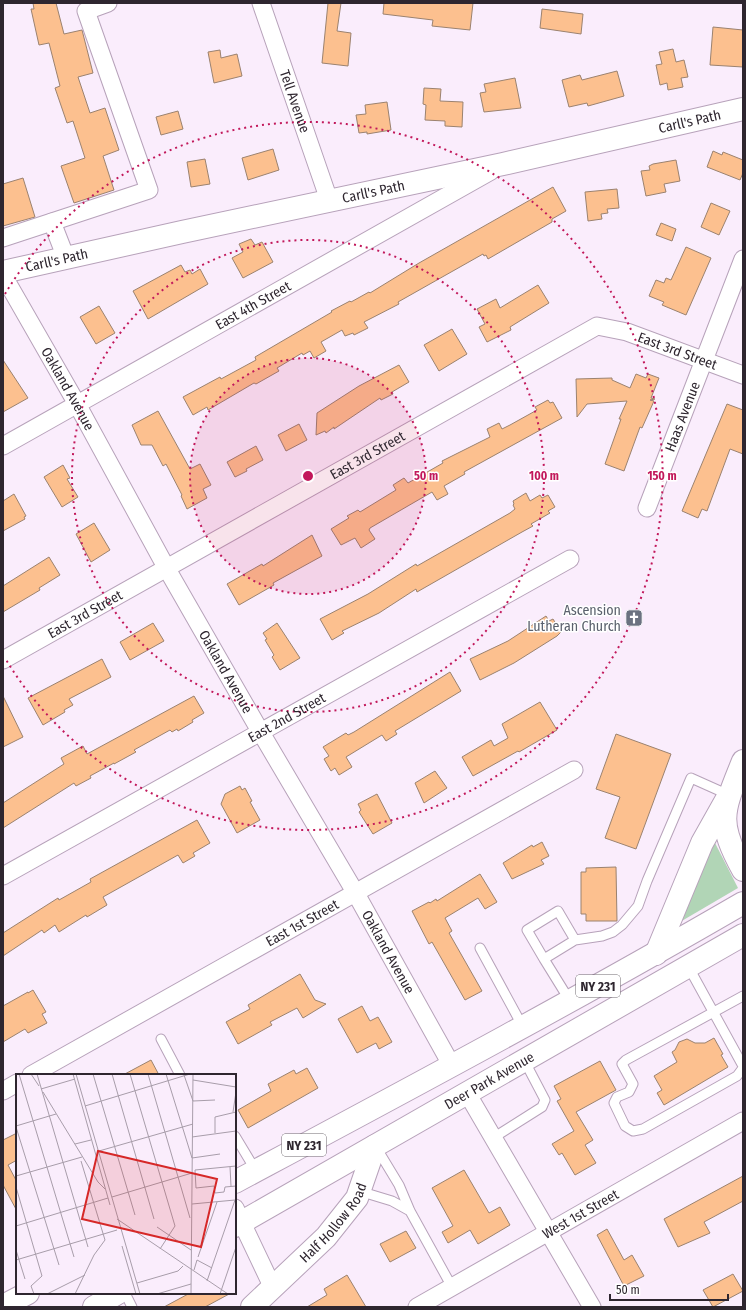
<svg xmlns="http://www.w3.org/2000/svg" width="746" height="1310" font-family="'Fira Sans Condensed',sans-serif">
  <rect width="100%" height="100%" fill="#faedfc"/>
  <!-- green -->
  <path fill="#b1d5b6" d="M714,841L738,888L680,922Z"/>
  <!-- building -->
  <path fill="#fcc08f" stroke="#9b826f" d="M33,3H56L64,34L82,30L93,73L78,77L90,113L105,108L119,150L103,156L114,190L74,203L61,166L85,158L73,121L67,123L55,88L60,86L49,43L39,45L31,9H34Z
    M328,3H341L337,31L351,33L348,66L322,63Z
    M384,3H473L470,30L432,26L433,20L383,14Z
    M542,9L583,14L581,34L540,28Z
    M713,27L743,30V67L710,65Z
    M673,49L676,62L684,60L688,77L681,78L683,87L668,90L667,83L660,85L656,65L662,64L659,52Z
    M220,50L221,58L237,54L242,76L214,83L208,52Z
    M617,71L624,96L588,106L587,103L569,107L562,80L580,75L582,80Z
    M515,78L521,108L484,112L480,93L486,92L484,84Z
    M424,88L441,89L440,101L463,102L462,127L445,126V121L425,120L426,105L423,104Z
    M387,102L391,130L367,134V132L359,133L356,115L366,114L365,105Z
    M178,111L183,129L161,135L156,117Z
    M273,149L279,170L248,180L242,158Z
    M713,151L722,155L723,152L743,160V173L740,180L707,167Z
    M205,159L210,184L191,187L187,162Z
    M676,160L680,181L664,184L666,192L646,196L641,171L650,170L649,166L653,164Z
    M23,178L35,217L3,226V184Z
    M553,187L566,211L552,219V222L488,259L486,255L484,256L483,254L398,302L399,304L364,322L368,328L354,335L353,333L345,336L342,330L321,342L326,351L314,358L310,351L303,355L302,353L277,368L279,371L256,384L254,383L208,410L207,407L193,415L183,397L220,377L221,379L256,360L255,357L332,312L331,311L350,301L351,302L369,292L370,293L419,263Z
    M617,189L619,208L607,209L608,213L601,214L602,219L588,221L585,192Z
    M711,203L730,211L719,235L701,227Z
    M661,223L676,229L672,241L656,235Z
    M251,239L255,245L262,242L273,262L243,278L232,258L243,252L239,244Z
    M686,247L711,258L686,315L662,305L664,302L649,296L656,280L664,283L666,278L671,280Z
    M181,265L185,272L190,270L192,274L200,269L208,284L148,319L133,291Z
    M538,285L549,303L510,327L511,330L487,342L479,327L485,324L477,309L496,299L500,308Z
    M99,306L115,333L96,344L80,317Z
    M452,329L467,354L439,371L424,345Z
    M3,360L28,398L3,412Z
    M399,365L409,382L392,392L393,394L381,400L380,398L334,429V427L326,433L325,431L316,435L317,413L359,386Z
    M636,374L646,378L648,374L659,378L651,398L655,399L650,400L654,401L642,428L640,427L624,471L605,464L621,419H619L627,401L587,404L577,417L576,379L612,378V380L630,388Z
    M548,400L550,403L553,402L562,418L464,472L465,474L444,486L448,494L437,500L432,492L370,528L369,530L375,539L361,548L355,538L341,545L331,529L349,518L347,516L358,510L360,512L396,490L393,485L404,478L408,483L443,463L442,461L490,437L487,429L499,423L502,429L510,425L537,410L535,407Z
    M727,404L743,410V454L730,449L707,511L702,509L698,518L682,511Z
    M158,411L190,469L200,464L211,485L203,489L207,498L187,509L181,496L182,495L166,464L163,466L152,445H141L132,425Z
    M299,424L307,440L286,451L278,435Z
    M256,446L263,460L246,469L247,471L235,477L227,462Z
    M63,465L70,478L67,479L78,497L62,507L44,477Z
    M526,493L530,501L540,495L542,498L548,495L555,507L548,511L550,513L531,524L533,526L522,532L417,592L416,589L379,613L342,631L344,633L332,640L320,619L368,594L416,564L417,566L510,513L515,509L513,505L514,504L513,501Z
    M14,494L26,516L24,517L25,519L3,531V501Z
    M94,523L110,550L91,562L76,534Z
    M312,535L322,556L273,583L274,585L239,605L227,584L262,564L263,566Z
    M49,557L60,575L39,588L40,590L3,612V586Z
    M546,616L549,621L553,619L561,632L557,636L514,663L480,680L470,659L508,641Z
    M153,623L164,641L130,660L120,642Z
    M277,623L300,658L280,670L272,657L274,655L265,640L267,639L263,633Z
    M102,659L111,677L69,699L73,705L64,710L65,712L43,725L28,698Z
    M450,672L461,691L395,731L397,734L386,741L382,735L346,757L352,767L339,775L335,768L331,771L324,759L329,756L323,747L346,733L348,735L354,732Z
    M3,696L23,737L3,747Z
    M194,696L204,713L192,720L193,722L178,731L177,729L172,732L170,730L134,750L136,752L114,764V763L90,776L91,778L76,786L74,783L3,828V803L64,764L61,758L83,746L87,754Z
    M540,702L557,730L519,752L518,751L473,776L462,757L491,740L494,746L508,738L502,724Z
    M616,734L671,754L636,849L605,838L620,797L596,789Z
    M435,771L447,788L424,803L415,783Z
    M240,786L242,790L245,788L252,801L250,802L260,820L237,833L221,804L225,794Z
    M377,794L392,823L373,834L359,812L361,810L358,804Z
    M197,820L210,843L193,853L195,856L183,863L178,855L103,897L107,905L87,917L86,915L59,932L55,925L44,933L42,930L3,956V933L58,898L59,900L91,882L90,879Z
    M542,842L549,856L541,860L544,864L512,879L503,863L532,845L533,847Z
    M616,867L617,921H586V914H581V872H586V868Z
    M480,874L497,902L485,909L478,898L445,918L452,931L449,933L482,991L465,1000L432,942L429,944L412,911L429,902L430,903L436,899L437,901Z
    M300,974L315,1000L326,1004L303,1018L297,1008L270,1022L272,1025L238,1044L226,1022L250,1009L248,1005Z
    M33,990L46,1012L42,1014L47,1023L28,1033L25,1029L3,1042V1006L28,992V993Z
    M362,1006L370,1021L378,1017L392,1042L379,1049L376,1043L357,1053L338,1019Z
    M714,1038L723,1054L721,1055L728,1067L664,1105L657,1093L662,1090L654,1076L677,1062L672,1052L675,1050L679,1042L687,1039L695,1043H705Z
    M151,1060L159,1075H123Z
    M600,1061L616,1090L576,1112L593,1140L585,1145L596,1163L575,1175L562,1153L559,1155L552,1144L574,1131L557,1101L561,1099L554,1086Z
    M307,1068L318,1088L248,1128L238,1110L271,1091L268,1084L294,1070L296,1074Z
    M17,1133V1160L8,1165L17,1182V1211L3,1185V1140Z
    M464,1170L489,1213L500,1207L510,1225L478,1244L470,1230L448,1243L442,1232L453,1226L432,1188Z
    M743,1176V1201L704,1222L710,1233L678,1247L664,1219Z
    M607,1229L624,1260L632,1255L644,1276L624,1286L597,1235Z
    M406,1231L416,1248L390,1262L380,1244Z
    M733,1274L743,1291L713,1307L703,1290Z
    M347,1275L366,1307H307L327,1295L324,1289Z
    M190,1293H231L205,1307H164Z"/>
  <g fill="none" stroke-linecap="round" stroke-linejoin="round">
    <defs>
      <path id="service" d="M480,948L523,1027
        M544,959L527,930L558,911L575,940
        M688,966L743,1066
        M743,996L626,1060L622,1064L633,1084L629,1092L617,1097L614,1103L625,1126L633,1131L643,1129L737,1076L743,1068
        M570,1001L544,959L575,940L602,936L613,932L622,925L638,906L647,881L691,778L729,795
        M161,1039L180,1075
        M235,1136L256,1171
        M493,1138L542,1107L545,1100L524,1060
        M376,1147L399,1185L410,1211L452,1287
        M359,1191L392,1201L410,1211
        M125,1293L132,1307"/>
      <g id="minor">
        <path id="s1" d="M261,3L329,200"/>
        <path d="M52,222L66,258"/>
        <path d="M3,238L149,190L86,11L108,3"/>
        <path id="s2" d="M3,275L77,404L167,569L260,731L355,892L452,1066"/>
        <path id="s3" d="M3,446L491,171"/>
        <path id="s4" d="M647,508L743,259"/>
        <path id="s5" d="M3,660L597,326L627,332L743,375"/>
        <path id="s6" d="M3,876L570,559"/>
        <path id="s7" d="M31,1075L574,770"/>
        <path d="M3,1091L17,1083"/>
        <path d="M467,1093L592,1307"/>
        <path d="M235,1208L272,1286"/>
        <path id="s8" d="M417,1307L743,1121"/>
      </g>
      <g id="tertiary">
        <path id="s9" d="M3,272L182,232L503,164L743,109"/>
        <path id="s10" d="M252,1307L326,1237L357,1198L375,1146"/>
      </g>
      <path id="secondary" d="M743,761C723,811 716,821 743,870
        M656,954L702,843L729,795"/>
      <g id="primary">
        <path d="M235,1182C405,1091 576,1000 743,903"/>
        <path id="s11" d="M235,1226L743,935"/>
        <path d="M3,1306L28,1293"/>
        <path d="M94,1307L118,1293"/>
      </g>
    </defs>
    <!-- service casing -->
    <use href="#service" stroke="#b7a2ba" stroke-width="11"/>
    <!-- minor casing -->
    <use href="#minor" stroke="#b7a2ba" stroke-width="19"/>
    <!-- tertiary casing -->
    <use href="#tertiary" stroke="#b7a2ba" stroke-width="24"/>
    <!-- secondary casing -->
    <use href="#secondary" stroke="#b7a2ba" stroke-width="24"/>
    <!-- primary casing -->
    <use href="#primary" stroke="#b7a2ba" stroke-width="24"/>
    <!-- service -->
    <use href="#service" stroke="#fff" stroke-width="9"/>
    <!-- minor -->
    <use href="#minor" stroke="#fff" stroke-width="17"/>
    <!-- tertiary -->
    <use href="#tertiary" stroke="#fff" stroke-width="22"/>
    <!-- secondary -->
    <use href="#secondary" stroke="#fff" stroke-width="22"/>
    <!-- primary -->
    <use href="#primary" stroke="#fff" stroke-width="22"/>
  </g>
  <!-- distance rings -->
  <circle cx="308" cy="476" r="118" fill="#c2185b" fill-opacity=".12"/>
  <g fill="none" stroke="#c2185b" stroke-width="2" stroke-dasharray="2 4">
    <circle cx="308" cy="476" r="118"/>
    <circle cx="308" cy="476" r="236"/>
    <path d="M5 294A354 354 0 1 1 5 658"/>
  </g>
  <!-- icons -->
  <defs>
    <symbol id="church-square" viewBox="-11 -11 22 22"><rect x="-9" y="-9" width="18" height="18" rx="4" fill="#6b7280" stroke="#fff"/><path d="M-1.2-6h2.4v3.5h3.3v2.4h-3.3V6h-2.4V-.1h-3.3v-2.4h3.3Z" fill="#fff"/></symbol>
  </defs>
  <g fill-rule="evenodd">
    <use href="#church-square" x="624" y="608" width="20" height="20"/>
  </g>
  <g text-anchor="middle" stroke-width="3" stroke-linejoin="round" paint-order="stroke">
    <!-- shield labels -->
    <g fill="#fff" stroke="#6d676d" stroke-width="1">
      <rect x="576" y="975" width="44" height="22" rx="3"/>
      <rect x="282" y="1134" width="44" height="22" rx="3"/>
    </g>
    <g font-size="13" font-weight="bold" fill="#2e262f">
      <text x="598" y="991">NY 231</text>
      <text x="304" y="1150">NY 231</text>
    </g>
    <!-- street labels -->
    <g font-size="14" fill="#2e262f" stroke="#fff">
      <text dy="5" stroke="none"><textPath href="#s1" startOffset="104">Tell Avenue</textPath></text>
      <text dy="5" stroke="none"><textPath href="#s9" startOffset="703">Carll's Path</textPath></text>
      <text dy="5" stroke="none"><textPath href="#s9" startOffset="379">Carll's Path</textPath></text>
      <text dy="5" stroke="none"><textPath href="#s9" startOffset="55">Carll's Path</textPath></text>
      <text dy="5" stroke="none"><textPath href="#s3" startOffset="287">East 4th Street</textPath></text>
      <text dy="5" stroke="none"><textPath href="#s5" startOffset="766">East 3rd Street</textPath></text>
      <text dy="5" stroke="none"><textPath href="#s2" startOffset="131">Oakland Avenue</textPath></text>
      <text dy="5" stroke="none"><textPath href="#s4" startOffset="98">Haas Avenue</textPath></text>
      <text dy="5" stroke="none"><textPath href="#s5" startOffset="418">East 3rd Street</textPath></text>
      <text dy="5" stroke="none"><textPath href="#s5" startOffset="94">East 3rd Street</textPath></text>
      <text dy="5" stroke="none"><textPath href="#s2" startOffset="455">Oakland Avenue</textPath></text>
      <text dy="5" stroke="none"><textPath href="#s6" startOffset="325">East 2nd Street</textPath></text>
      <text dy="5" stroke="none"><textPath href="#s7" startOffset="311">East 1st Street</textPath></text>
      <text dy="5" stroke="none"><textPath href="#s2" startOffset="779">Oakland Avenue</textPath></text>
      <text dy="5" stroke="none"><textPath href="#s11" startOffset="293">Deer Park Avenue</textPath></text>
      <text dy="5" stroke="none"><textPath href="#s8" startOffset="188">West 1st Street</textPath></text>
      <text dy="5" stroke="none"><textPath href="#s10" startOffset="118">Half Hollow Road</textPath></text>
    </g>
    <!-- worship labels -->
    <g font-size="14" fill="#5b616d" stroke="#fff" text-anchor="end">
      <text x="621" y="615">Ascension<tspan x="621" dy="16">Lutheran Church</tspan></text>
    </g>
  </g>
  <!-- overview -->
  <g transform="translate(16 1074)">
    <rect width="220" height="220" fill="#faedfc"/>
    <path fill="none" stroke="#a89daa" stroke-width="1" d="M3,0L58,183M15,0L23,12M21,0L72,173M57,0L94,131M60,0L124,220M77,0L119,141M96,0L138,145M114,0L159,152L144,175M132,0L174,144M150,0L176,84M168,1L177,27L199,26M177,6L220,13M25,15L59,5M27,18L82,108L89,115M69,32L174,0M217,38L220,18M0,52L40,40M0,53L43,191M199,59V43L220,38M176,63L220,57M59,70L75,66M83,77L177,50M176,84L204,80M220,92L179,96L180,114L198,112L199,119L208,118L209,113L220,112M214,93L215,112M0,102L66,83M0,113L26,202L15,212L18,220M96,123L176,99M176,130L219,126M101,145L212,220M0,152L92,124M141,153L175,176M106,172L120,220M0,176L9,205M182,183L201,128M0,186L101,156M178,196L181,186L196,194M191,207L219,126M121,209L162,197L167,192M31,220L69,201M59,220L78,181L89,166L65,87M141,220L175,210M175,220L177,0M204,220L220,173"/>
    <path fill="#d62828" fill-opacity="0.15" stroke="#d62828" stroke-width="2" d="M82,77L201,105L185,173L66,145Z"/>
    <rect width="220" height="220" fill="none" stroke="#2e262f" stroke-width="2"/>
  </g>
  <circle cx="308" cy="476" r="6" fill="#c2185b" stroke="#fff" stroke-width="2"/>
  <g font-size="12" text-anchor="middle" font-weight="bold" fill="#c2185b" stroke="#fff" stroke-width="3" stroke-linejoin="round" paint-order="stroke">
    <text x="426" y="480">50 m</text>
    <text x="544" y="480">100 m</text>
    <text x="662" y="480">150 m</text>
  </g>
  <!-- border -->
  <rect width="746" height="1310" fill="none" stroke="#2e262f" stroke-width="8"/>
  <!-- scale -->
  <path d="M610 1294v6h118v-6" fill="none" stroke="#2e262f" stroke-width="2"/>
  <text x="616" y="1294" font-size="12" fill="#2e262f" stroke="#ffffff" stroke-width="3" paint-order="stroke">50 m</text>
</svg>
